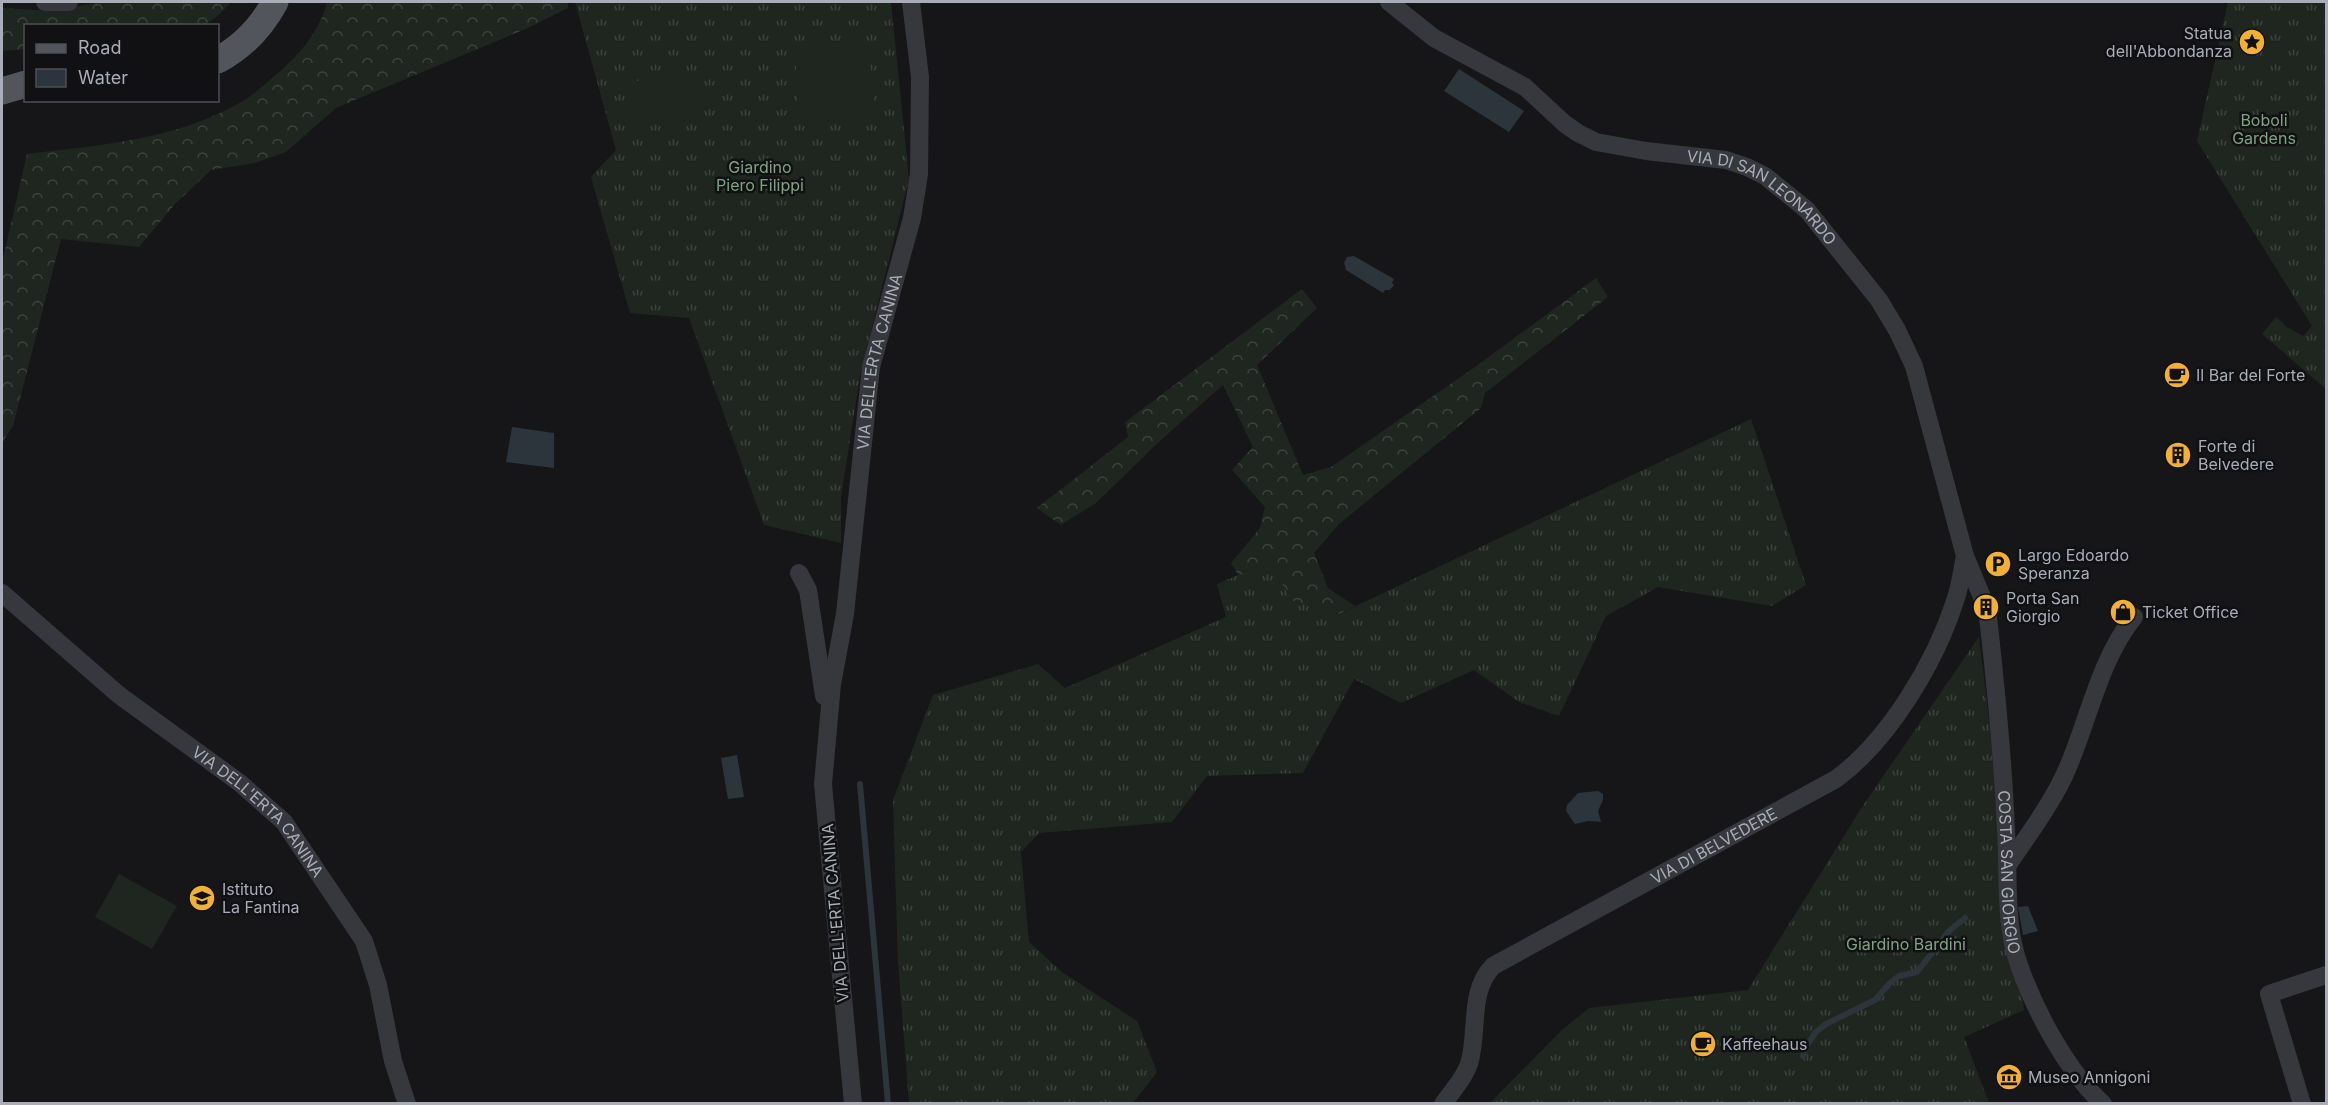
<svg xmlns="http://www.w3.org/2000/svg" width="2328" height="1105" font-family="Inter,sans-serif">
  <defs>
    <pattern id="grass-tufts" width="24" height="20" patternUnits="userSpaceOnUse" patternTransform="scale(1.5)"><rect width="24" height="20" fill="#1e261f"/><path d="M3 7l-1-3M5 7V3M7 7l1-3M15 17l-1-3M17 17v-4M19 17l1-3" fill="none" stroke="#3c433d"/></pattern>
    <pattern id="forest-crowns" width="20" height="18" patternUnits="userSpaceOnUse" patternTransform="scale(1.5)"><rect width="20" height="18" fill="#1e261f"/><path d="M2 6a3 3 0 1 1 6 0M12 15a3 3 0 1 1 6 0" fill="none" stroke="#3c433d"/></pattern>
  </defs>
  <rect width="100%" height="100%" fill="#161618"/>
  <!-- grass -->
  <path fill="url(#grass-tufts)" d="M575,2H891L909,179L860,376L841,497V543L764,525L689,318L630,313L591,177L616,150Z
    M2228,2H2326V389L2262,334L2276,317L2287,327L2303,336L2312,326L2197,141Z
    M1751,419L1806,585L1772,606L1658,587L1606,616L1559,716L1519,702L1474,670L1401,703L1354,679L1303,773L1207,776L1172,822L1039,833L1021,852L1029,942L1062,972L1137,1021L1157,1072L1133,1103H909L898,962L893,800L933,695L1038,664L1065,688L1226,617L1217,584L1269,562L1292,601L1339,614Z
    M1979,637L2024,1010L1964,1037L1989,1103L1489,1104L1562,1030L1589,1008L1748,990L1862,807Z"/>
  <!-- forest -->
  <path fill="url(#forest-crowns)" d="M101,2H231L220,14L205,25L26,26L25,49L2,51V8L51,11Z
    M327,2H568V8L528,28L336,108L286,152L255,163L211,170L175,204L139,247L61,239L13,426L2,443V263L27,154C101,145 177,140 243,101C253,95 263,86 272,78C296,59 320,32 327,2Z
    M1596,278L1608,297L1485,393L1481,408L1339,524L1314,553L1328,588L1355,606L1339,614L1292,601L1269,562L1239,576L1231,563L1260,528L1265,507L1232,470L1253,447L1223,385L1162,439L1096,503L1061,525L1037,508L1128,437L1125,422L1302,289L1317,308L1257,365L1303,475L1331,467L1475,367Z"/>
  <!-- garden -->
  <path fill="#1e261f" d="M869,46L874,115L799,120L795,51Z
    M699,75L703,118L630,125L627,82Z
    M119,874L177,906L152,949L95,917Z"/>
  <!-- water -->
  <path fill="#2c353c" d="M1459,69L1524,111L1509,132L1444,91Z
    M1354,256L1394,279L1392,283L1394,285L1390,290H1385L1383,293L1346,270L1344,263L1347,257Z
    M512,427L554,433V468L506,462Z
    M737,755L744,797L728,799L721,758Z
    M1598,791L1603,794V800L1598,811L1601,822L1588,821L1575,824L1566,811L1567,805L1578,793Z
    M2028,906L2038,931L2023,935L2018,907Z"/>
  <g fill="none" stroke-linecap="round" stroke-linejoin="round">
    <!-- stream -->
    <path stroke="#2c353c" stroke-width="6" d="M860,784L888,1104
      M1803,1056L1807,1045L1816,1032L1826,1024L1875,1000L1890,983L1899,976L1917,972L1949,931L1965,918"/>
    <!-- minor -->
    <g stroke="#37383d" stroke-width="18">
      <path d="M45,2H69"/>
      <path id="s1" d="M1389,2L1434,38L1525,87L1565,124L1578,133L1596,142L1646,151L1726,160L1747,167L1765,176L1807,210L1879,300L1897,330L1914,366L1965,556L1982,597"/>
      <path d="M799,573L808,590L824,696"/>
      <path id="s2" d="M2,593L119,695L240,783L284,822L364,941L378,985L393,1061L407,1104"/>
      <path id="s3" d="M1988,617C1996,688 2003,759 2006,830C2009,873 2004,923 2019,965C2035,1011 2067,1071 2103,1104"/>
      <path d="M2008,865C2028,835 2055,799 2068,767C2089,718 2100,659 2134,617"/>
      <path id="s4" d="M853,1104L823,784L832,684L845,614L871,367L912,218L919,174L920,77L911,2"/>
      <path id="s5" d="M1443,1104C1452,1091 1464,1079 1469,1064C1479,1031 1468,992 1493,966L1836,779C1889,740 1935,663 1955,601C1960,587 1962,571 1965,556"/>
      <path d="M2302,1104L2269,994L2326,975"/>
    </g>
    <!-- primary -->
    <path stroke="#53555c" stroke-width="27" d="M218,60C242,47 262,26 275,2
      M2,91L26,84"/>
  </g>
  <!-- icons -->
  <defs>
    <symbol id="sight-disc" viewBox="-11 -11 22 22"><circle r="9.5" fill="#f2b134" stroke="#111113"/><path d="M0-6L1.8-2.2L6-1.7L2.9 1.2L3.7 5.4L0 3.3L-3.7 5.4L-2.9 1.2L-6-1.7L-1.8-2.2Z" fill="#111"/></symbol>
    <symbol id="cafe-disc" viewBox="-11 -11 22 22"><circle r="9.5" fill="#f2b134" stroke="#111113"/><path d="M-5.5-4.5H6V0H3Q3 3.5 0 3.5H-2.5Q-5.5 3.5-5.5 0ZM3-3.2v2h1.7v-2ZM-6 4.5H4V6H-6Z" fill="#111"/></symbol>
    <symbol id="building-disc" viewBox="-11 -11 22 22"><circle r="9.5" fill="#f2b134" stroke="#111113"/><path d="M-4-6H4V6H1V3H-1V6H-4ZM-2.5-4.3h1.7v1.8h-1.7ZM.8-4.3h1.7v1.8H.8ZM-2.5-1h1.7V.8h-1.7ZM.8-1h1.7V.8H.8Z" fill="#111"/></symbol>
    <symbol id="parking-disc" viewBox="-11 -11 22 22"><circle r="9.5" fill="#f2b134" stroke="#111113"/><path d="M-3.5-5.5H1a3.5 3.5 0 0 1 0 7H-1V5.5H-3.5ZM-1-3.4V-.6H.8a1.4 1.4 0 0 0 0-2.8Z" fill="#111"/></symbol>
    <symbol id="shop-disc" viewBox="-11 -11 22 22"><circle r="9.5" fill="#f2b134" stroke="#111113"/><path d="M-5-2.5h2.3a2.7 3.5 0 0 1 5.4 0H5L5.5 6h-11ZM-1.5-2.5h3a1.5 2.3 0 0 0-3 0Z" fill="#111"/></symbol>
    <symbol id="school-disc" viewBox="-11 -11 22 22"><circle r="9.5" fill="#f2b134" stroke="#111113"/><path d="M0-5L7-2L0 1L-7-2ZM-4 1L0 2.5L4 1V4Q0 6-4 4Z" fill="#111"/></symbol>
    <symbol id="museum-disc" viewBox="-11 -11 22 22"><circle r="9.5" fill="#f2b134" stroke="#111113"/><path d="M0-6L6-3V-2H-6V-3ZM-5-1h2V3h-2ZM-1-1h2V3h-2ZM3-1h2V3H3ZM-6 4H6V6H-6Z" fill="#111"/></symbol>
  </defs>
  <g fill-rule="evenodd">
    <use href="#sight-disc" x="2237" y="27" width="30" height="30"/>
    <use href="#cafe-disc" x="2162" y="360" width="30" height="30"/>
    <use href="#building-disc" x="2163" y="440" width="30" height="30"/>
    <use href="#parking-disc" x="1983" y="549" width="30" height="30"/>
    <use href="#building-disc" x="1971" y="592" width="30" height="30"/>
    <use href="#shop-disc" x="2108" y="597" width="30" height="30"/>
    <use href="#school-disc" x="187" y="883" width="30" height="30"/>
    <use href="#cafe-disc" x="1688" y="1029" width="30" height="30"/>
    <use href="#museum-disc" x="1994" y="1062" width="30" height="30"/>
  </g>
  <g text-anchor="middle" stroke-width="5" stroke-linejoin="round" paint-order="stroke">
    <!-- poi labels -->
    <g font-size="16" fill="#a8adb8" stroke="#111113" text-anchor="start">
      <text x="2232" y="39" text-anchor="end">Statua<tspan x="2232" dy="18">dell'Abbondanza</tspan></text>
      <text x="2196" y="381">Il Bar del Forte</text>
      <text x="2198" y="452">Forte di<tspan x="2198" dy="18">Belvedere</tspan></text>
      <text x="2018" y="561">Largo Edoardo<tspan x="2018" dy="18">Speranza</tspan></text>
      <text x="2006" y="604">Porta San<tspan x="2006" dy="18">Giorgio</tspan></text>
      <text x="2142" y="618">Ticket Office</text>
      <text x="222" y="895">Istituto<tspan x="222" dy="18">La Fantina</tspan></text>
      <text x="1722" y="1050">Kaffeehaus</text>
      <text x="2028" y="1083">Museo Annigoni</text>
    </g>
    <!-- park labels -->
    <g font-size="16" fill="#7fa381" stroke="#111113">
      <text x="2264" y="126">Boboli<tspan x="2264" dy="18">Gardens</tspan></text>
      <text x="760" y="173">Giardino<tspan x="760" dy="18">Piero Filippi</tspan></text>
      <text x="1906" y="950">Giardino Bardini</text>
    </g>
    <!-- street labels -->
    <g font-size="16" fill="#a8adb8" stroke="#111113">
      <text dy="6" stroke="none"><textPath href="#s1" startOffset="432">VIA DI SAN LEONARDO</textPath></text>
      <text dy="6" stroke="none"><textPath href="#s4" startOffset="748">VIA DELL'ERTA CANINA</textPath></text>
      <text dy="6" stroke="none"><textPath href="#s2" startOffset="338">VIA DELL'ERTA CANINA</textPath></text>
      <text dy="6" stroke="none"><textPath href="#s5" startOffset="402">VIA DI BELVEDERE</textPath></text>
      <text dy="6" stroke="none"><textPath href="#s3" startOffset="256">COSTA SAN GIORGIO</textPath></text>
      <text transform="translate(835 913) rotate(-95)" y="6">VIA DELL'ERTA CANINA</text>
    </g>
  </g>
  <!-- border -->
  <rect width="2328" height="1105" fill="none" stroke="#a8adb8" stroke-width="6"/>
  <!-- legend -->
  <rect x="24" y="24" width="195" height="78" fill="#111113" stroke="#4d4f55" stroke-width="1.5"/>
  <rect x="36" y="44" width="30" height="9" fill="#53555c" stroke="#4d4f55" stroke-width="1.5"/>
  <text x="78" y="54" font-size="18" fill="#a8adb8">Road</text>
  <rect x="36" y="69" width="30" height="18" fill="#2c353c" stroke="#4d4f55" stroke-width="1.5"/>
  <text x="78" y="84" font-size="18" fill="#a8adb8">Water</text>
</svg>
